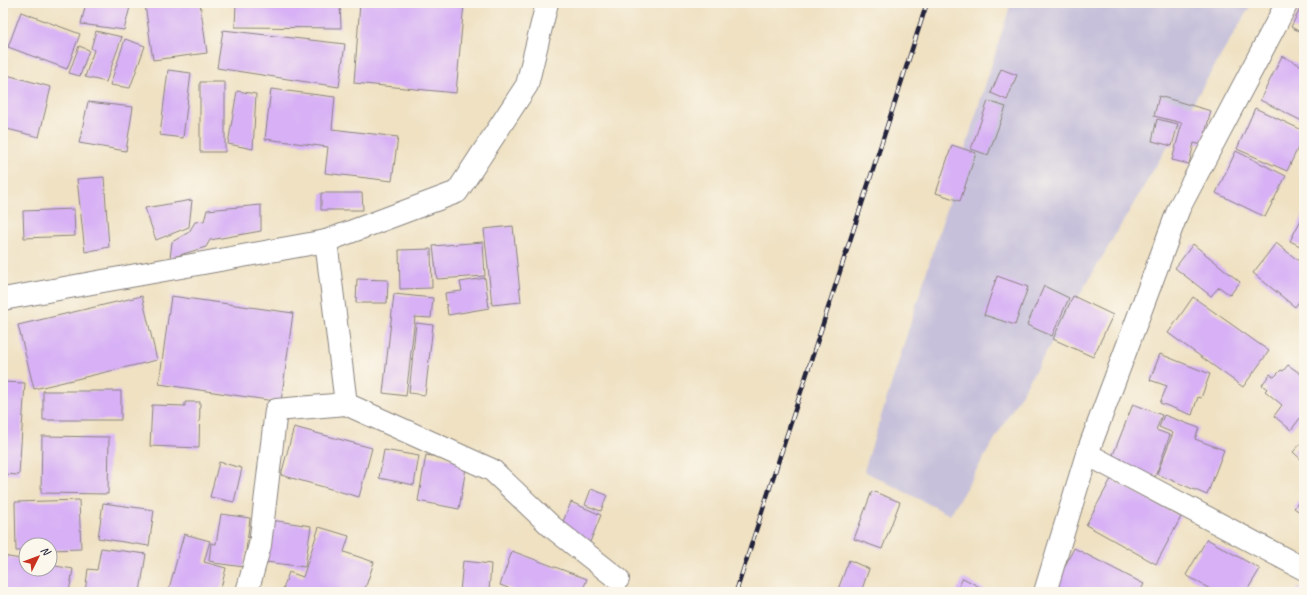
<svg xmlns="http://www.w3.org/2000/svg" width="1307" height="595" font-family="Caveat,sans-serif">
  <rect width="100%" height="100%" fill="#fbf7ec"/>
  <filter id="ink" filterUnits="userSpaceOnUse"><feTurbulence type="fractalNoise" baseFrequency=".025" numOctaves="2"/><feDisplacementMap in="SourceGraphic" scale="8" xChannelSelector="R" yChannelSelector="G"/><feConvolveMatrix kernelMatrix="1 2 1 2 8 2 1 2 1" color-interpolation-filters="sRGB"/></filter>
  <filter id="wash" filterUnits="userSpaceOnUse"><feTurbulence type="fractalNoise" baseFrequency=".012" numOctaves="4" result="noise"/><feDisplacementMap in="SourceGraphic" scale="16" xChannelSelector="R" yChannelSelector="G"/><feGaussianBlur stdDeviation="0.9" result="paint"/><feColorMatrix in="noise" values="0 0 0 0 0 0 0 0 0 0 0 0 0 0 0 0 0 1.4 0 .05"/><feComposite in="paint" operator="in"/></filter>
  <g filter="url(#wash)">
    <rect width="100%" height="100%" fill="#efe1c2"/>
    <!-- industrial -->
    <path fill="#c6c0da" d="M1011,3H1252L950,515L864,471Z"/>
    <g id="blocks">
      <!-- building -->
      <path fill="#d7b0f5" d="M86,3H117L130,7L124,30L81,24Z
        M160,3H200L207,53L153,60L145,5Z
        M236,3H340L341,28L235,27Z
        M360,3H464L456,93L354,83Z
        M1303,3H1304V34L1291,27Z
        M21,12L80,34L67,69L8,47Z
        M223,30L345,44L339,87L217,68Z
        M96,31L122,37L106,82L85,77L94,50L91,48Z
        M125,39L145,46L130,88L110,85Z
        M79,46L89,50L80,76L69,73Z
        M1282,56L1304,67V122L1260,100Z
        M1001,69L1017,75L1007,100L991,93Z
        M168,70L191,73L183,138L160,135Z
        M3,74L51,87L39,137L3,128Z
        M200,82H225V152H200Z
        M271,89L335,97L332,129L398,137L392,181L325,173L328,147L265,139Z
        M237,91L256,94L253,149L228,144Z
        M1159,96L1211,111L1202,145L1194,143L1189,164L1172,160L1182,123L1154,116Z
        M988,101L1006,107L988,155L971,149Z
        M88,102L133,107L126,151L79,143Z
        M1255,108L1304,131V135L1287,171L1237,149Z
        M1157,119L1178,124L1172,146L1152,141Z
        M952,145L976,153L960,201L936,193Z
        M1236,151L1286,176L1265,217L1216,193Z
        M104,177L109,247L85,252L77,179Z
        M321,193H362L363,210H321Z
        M192,200L189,227L156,240L145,208Z
        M261,205V231L210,240L206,247L170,258L172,242L189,232L195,222L204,221L207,210Z
        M74,209L75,236L24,238L23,211Z
        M1304,214V248L1290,241Z
        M513,226L521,302L492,305L484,229Z
        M483,242L485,276L437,279L433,246Z
        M1276,243L1304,265V295L1295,307L1253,273Z
        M1193,244L1240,282L1230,295L1219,287L1211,296L1175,268Z
        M431,249L432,288L400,289L399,250Z
        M997,276L1028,287L1015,325L984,315Z
        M485,278L489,308L448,315L445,293L462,291L460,282Z
        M357,279L388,280L387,303H356Z
        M1044,286L1069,298L1052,336L1027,325Z
        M394,294L433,298L431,318L415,317L406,396L383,393Z
        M142,296L157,360L34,389L18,325Z
        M171,296L293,313L281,402L159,384Z
        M1073,296L1113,315L1093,357L1053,339Z
        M1193,297L1269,351L1243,387L1168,333Z
        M416,323L433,325L425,395L409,393Z
        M1160,354L1210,374L1201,398L1198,397L1192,415L1160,403L1167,386L1150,380Z
        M1288,365L1301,374L1302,373L1304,375V413L1291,430L1274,416L1282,405L1265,391L1267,389L1262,385L1270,374L1274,377L1281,370L1283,371Z
        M3,382L25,383L19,475L3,474Z
        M43,391H121V420H43Z
        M185,402H200L199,448L150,446L152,405L185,406Z
        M1133,404L1162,415L1156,430L1170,435L1155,477L1111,460Z
        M1164,415L1199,428L1195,439L1224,450L1207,495L1157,474L1173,433L1159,427Z
        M294,427L372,448L359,497L281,475Z
        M42,436L109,437L108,494L41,493Z
        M1304,440V462L1293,452Z
        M384,450L419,456L414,485L379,478Z
        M426,455L467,462L459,509L418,501Z
        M219,462L242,468L234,502L210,497Z
        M1111,479L1181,517L1156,564L1086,525Z
        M591,489L607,495L601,511L585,505Z
        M872,491L900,502L882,549L854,539Z
        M1304,495V515L1294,508Z
        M79,500L81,549L50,550V545H26V551H16L15,502Z
        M571,502L601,515L590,542L560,529Z
        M103,503L154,510L149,546L98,538Z
        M221,514L250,518L244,567L214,563V562L209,561L211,543L216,544Z
        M271,520L311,526L305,567L266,562Z
        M319,527L349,536L344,552L374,562L364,592H282L289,572L303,577Z
        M184,534L210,541L204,562L226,568L220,592H168Z
        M1207,539L1260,569L1246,592H1215L1186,575Z
        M101,548L146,554L140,592H85L88,569L97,570Z
        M1074,548L1144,584L1140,592H1052Z
        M512,551L587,579L582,592H519L500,585Z
        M3,556L26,560V569H50V565L73,569L69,592H3Z
        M849,560L869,569L861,592H837Z
        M463,561L491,564L489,592H460Z
        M963,578L989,592H956Z
        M1298,588L1304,591V592H1296Z"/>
    </g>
  </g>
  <g filter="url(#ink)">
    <use href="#blocks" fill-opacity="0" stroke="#88827e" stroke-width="1"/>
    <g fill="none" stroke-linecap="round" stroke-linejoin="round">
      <defs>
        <path id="minor" d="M326,241L346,404L492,470L552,527L618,579
          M1087,454L1304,569
          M247,592L260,545L276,410L346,404
          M1045,592L1087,454L1179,208L1287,3"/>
        <path id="tertiary" d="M3,299L326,241L457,192L527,85L547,3"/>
      </defs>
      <!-- minor casing -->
      <use href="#minor" stroke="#88827e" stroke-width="24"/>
      <!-- tertiary casing -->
      <use href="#tertiary" stroke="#88827e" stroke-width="24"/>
      <!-- minor -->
      <use href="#minor" stroke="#fff" stroke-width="22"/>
      <!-- tertiary -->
      <use href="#tertiary" stroke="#fff" stroke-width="22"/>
      <defs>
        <path id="rail" d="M736,592L927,3"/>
      </defs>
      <!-- rail casing -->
      <use href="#rail" stroke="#22223b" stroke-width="4.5"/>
      <!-- rail -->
      <use href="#rail" stroke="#fbf7ec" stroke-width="3" stroke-dasharray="9" stroke-linecap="butt"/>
    </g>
  </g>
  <!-- margin -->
  <rect width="1307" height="595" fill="none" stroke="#fbf7ec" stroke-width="16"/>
  <!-- north arrow -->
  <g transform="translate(38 557) rotate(48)"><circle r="19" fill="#fbf7ec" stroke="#a4a2a5"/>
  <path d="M0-3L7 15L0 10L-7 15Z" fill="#c8321e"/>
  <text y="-6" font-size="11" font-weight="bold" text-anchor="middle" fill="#22223b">N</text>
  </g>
</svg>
